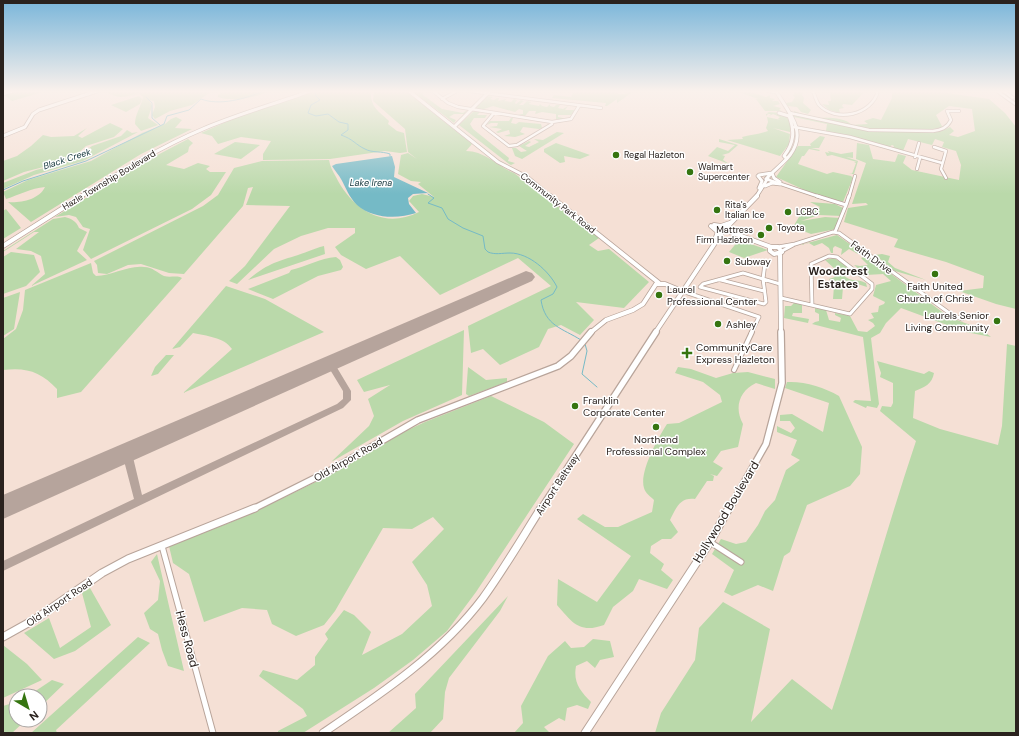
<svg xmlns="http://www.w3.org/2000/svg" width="1019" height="736" font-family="'DM Sans',sans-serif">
  <rect width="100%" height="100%" fill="#f5e0d5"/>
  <!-- green -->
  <path fill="#bad9aa" d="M20,91H46L12,101L4,95Z
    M110,91H144C129,96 121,101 106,92Z
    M147,91H212L192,105L170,111L155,119L152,115L155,107L154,101L149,100L152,106L148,118L158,125L141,131L135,124C135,114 141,107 143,97L139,94L124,98Z
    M225,91H269C256,98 233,102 218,97V95Z
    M316,91H371C370,107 378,111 389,121L388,124L397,131L404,133L407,152L400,153L385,151L330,159L263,160V154L271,141L241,137L218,144L212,136L201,133L235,118Z
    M374,91H406L472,144L466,151C485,151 497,166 514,173L599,238L589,245L598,251L609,249L649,282L624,308L576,302L594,320L580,335L561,325L548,329L539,347L500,365L483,349L471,353L468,326L551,286L518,258L440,295L400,256L366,269L341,255L335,247L355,233V228H328L301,236L274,249L237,284L229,281L245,266L290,206L246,205L253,187L248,188L243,206L184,274L169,273L141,264L128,265L107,274L98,273L97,265L94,261L203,206L218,195L234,168L262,161L329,160C330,166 333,172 336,177C352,209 383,230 419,212L409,201L413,196L422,194L434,197L418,184L421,182L411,181L398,174L401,155L408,153L417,159L408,152L405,129L373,101Z
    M412,91H422L423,95L442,109L463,113L467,110L464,114H454L449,117L456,120L454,123Z
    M574,91H617L618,94H626L624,91H634L617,103V99L607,106H605L606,103L552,98L554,95L571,97Z
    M736,91H748L766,97L770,95V98L775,99L772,101H778L780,104L773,106L781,108L779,110L782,111H765L756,99H758Z
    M795,91L803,92L802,95L804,98L803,103L811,110L808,114L801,112L797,107L788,106L786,103L792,102L795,97L793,96Z
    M825,91H865L852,105L843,104L842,106L844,108L839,109L840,113L829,110L822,104L829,105L828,101H831L830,93L825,92Z
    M892,91H933L989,99L1005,113L1016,127V309L996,304L959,291L983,288L984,276L946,262L894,247L898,239L844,222L848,208L868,205L866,203L852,204L866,163L856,159L857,143L869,145L873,159L895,162L898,154L906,156L903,163L912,170L959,180L961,165L956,151L942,147L944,142L935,139L932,145L908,139L903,151L893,148L894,146L892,145L889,147L826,131L827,124L794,117V115C835,123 873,132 914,132C927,132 939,133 950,127L954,131L949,135L958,137L975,131L972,109L949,106L936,115L943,128C922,130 902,132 881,130C852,128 823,119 794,113V111C801,113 811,118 819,118C828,117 846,118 852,125L868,124L864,121L873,118L881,120L892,98Z
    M139,96L142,99L140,104L126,112L111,105Z
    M487,96L493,97L490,99L494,100L497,98H499L498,101L506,99L505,101L511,102L514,99L517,100L515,103L516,104L521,100L524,101L519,105H523L527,101L531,102L529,104L539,106L540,104L542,106L547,107L550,104V106L554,107L556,105H560L558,108L563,109L568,106L565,110H575L571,115H558V117L567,119H556V114L542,112L535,114L536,111H529L525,116L518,114H523V110L519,109L515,112L493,106L481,110L475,108Z
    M474,111L480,112L477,115H487L485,118H474L470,124L473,129L509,158L508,161L515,163L511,165L509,164L459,125Z
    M767,112L784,113L776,114L786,116C790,121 792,126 790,132L773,128L790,134L789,144L780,156L727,140L743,139L742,137C750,135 759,134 768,131L766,128L768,122L767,117L781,120L778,119L780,117L773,114L769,116L771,114H768L766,116V114L769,113Z
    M176,117L182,120L175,128L192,129L141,154L31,222L8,202C20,203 39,200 45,187C31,188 19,195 6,199L3,192L28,180L91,161L142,133L165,124L171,119Z
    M511,118H513L511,123L516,124L519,122L541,124L542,128L539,129L523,127L520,132L525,134L515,137L504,136L510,134L509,130L498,133L496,132L502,129L489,127L497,126L498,123H491L487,125L490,121H509Z
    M110,123L123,129L114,137L86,146L76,155L63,162L24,172L3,181V161L17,156L31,146L43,135L51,137L74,136L87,128L78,136L82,138Z
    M127,130L132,133L138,132L83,161L34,175L3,189V183L36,170L65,163L76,158L92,146L121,136Z
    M557,132L564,133L522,159L515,156L512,148H516L521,152L527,151L519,146L529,141L531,142L525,146L529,147L539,142L534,139L543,140Z
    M820,136L825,137L819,148H811L820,150L819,151L809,149L804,156H802L798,164L827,174L833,172L851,176L853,178L843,202L809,192L776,177L798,146H811L810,144Z
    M188,139L193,143L189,147L188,152L166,165L184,169L198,163L210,166L206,169L210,172H226L211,195L192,209L91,259L83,250L90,229L83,227L76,217L69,215L55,217L148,160Z
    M719,139L738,145L729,153L722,155L725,156L723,160L729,164L708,156L717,147L728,151L735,145L719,142Z
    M235,142L260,145L241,159L214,154Z
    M556,143L590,155L580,159L564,156L565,162L560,163L544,152V149Z
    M828,151L841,154L853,152V158L846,157L858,161L854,174L849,173L852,174L856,163L854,162H857L832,155L827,156L825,152L829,153Z
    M810,202L835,204L845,209L842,216L819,215L801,221L825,217L840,218L836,229L811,234L793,227L805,207L818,209L820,207Z
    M6,209L21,228L3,239V211Z
    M65,217C72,219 76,221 79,228L87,232L77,251L87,260L31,286L45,274L41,256L31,251L16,249L39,232H34L3,252V251L53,219Z
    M837,235L864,254H858L849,249L841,255L842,249L835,246L833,248V253H831L829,248L822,243L814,246L809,243L800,245Z
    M739,240L768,250L744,258L729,252Z
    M324,246L325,254L248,280C271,260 283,261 309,251C315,249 318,247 324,246Z
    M11,252L34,255L40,272L26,286L3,294V257Z
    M882,254L890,256L888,262L895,268L926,280L895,271L875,255Z
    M867,256L949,317L981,329L991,337L966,332L901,308L886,323L880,333L871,338L879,404L877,408L867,406L866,408L853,402L855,400L871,401L863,337L812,324L815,322L819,321V314L815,312V308L826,310L829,320L840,322L841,318L835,315V313L850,316L858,331L867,332L875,326L873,323L868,320L874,318L871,313L878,312L879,306L884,304L885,302L873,296L876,285L891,281L883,274L866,275L854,265L860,266L868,265L861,258Z
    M336,257L340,260L343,267L341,270L318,276L273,299L248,289L289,273L291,270C306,267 320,258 336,257Z
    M834,258L854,271L842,273C849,283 856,278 866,283L867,287L848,281L846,283L850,290L843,287L842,299H833L834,286L829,279L835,277L833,274L816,270V269L833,273L836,270L825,260Z
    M91,263L93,273L96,276C112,276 128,265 144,267C153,267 157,273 164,276C170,278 177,275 182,278L81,392L57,398V389C41,372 27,367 3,370V339L16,329L23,310L25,290Z
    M226,286L265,299L324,332L183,393L232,349C224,337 206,336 193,333L180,347L172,349Z
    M20,292L14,329L3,336V298Z
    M794,303L802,304V313H793L792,316L809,319L808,323L784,318L785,306H791Z
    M464,330L462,395L403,421L331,462L369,426L374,416L368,399L390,385L364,392L357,380Z
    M1007,344L1016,346V733H655L661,713L695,660L699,628L723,602L770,629L751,722L792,679L832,710C862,621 886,530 916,441L880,411L882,406L891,407L893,403V383L880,377L881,373L877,361L924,374L929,371L934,373C932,384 925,387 915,391L913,418L940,429L998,445L1002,426Z
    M166,355H174L158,374L151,376L155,367Z
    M468,367L486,380L507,378V382L469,396L466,394Z
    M678,367L691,369L716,378L733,373L748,372L775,379V389L756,383C739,391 734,408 743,424L738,447L721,451L713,462L723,468L717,476L710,474L714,476L713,481H707L695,499C680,497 676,508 670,520L678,532L671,539H662L651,546L650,553L664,564L661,570L673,580L667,589L639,579L633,591L613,607L604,625C579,634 572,622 557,605L558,579L597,602L631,556L577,519L583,514L605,527H618L652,512L654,500C651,497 645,493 644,488C639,472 658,438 667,424L679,423L722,402L720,395L703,382L675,373Z
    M787,382C804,381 824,387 839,396L862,447L860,474L850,486L807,505L790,552L784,556L773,591L758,585L732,596L724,592L734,570L712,554L721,539L736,544L746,542L758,525L765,511L775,500L786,470L800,460L791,455L797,440L777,432V426L791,433L795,428L790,421H780V415L792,414L823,432L829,403L785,388Z
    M491,396L544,422L574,444L476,592L447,631L413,660L374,688L303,733H278V731L307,716L303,709L259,676L263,670L297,680L315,665V657L328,639L325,634L344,610L354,615L371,632L362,655L402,634L432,606L427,585L412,562L444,529L433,517L412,529L383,528L335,611L324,625L296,636L272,624L267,610L242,608L204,622L189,574L173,563L169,546L185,539L229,523L262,508L326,477L395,436L425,422Z
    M157,554L184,671L168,666L162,650L158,634L150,629L144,613L158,600L160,581L151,562Z
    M90,588L111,625L75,651L54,659L24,633L49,618L60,648L91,627L82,593Z
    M508,596L500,611L449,678L445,692L443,719L430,733H388L416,708L415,694Z
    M138,637L150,643L56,730L57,733H31Z
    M593,639L610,641L614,657L600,660L595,668L587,661L576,666C573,682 580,691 591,702L588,709L577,705L567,708L565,721L559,718L544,727L550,733H514L523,723L521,706L548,656L565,641L571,648L584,647Z
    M3,645L27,664L42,680L3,698Z
    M52,680L64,684L40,707V696H28Z
    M16,702V720H26L12,733H3V706Z"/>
  <!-- water -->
  <path fill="#75bac6" d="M392,156L395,167L394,177L428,193L413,194L408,198L409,204L416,213C398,219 373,219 357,205C349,197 346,188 341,179C339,175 335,171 332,166L336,164Z"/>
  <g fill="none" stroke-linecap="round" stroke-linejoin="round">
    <!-- stream -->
    <path stroke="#75bac6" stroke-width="1" d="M315,91L316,96L320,100L311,105L308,113L316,116L328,114L339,122L348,124V130L341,135C353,139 356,145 365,149C372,153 382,151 390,154V156
      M146,97L152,103V118L160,125
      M3,190L23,181L86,161L164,124L167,116L189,110L201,99C219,106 246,99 263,91
      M428,194L434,198L428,203L442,208L448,219L463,228L483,236L485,249L488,252C495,255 502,253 510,253C529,253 549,271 557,287L553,294L541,300C545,326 562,328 581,340
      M585,344L587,351L582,374L597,387"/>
    <!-- taxiway -->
    <path fill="#b6a49c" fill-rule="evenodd" d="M330,360L333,361L351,391V400L343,408L3,571V561L134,499L122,453L124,450L127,449L130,450L132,453L142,495L337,404L343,399V391L326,363Z"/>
    <!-- runway -->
    <path fill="#b6a49c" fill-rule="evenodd" d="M526,271L532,273L535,277L532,281L3,519V495Z"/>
    <defs>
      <path id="street-far3" d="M433,91L448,103L458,107L552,122L571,119L579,106
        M470,91L601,108
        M768,91L777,92
        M813,91C815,96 816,101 819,105C836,123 872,115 878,91
        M3,94L14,91
        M442,99L457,91
        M494,113L483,126L509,146L517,145L552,124V122
        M790,113L869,130L933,131C941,130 947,128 951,120L947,111H959
        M794,127L850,137L942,163
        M934,147L946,151L941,169L946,178
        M915,157L919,143
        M917,169L920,158
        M766,179L820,197
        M849,197L855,176"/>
      <path id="street-far2" d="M817,196L846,205L849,196
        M835,232L846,205
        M795,244L833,232L839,233L952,315L962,319
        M778,247L795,244L782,251
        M743,273L763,279L766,302L764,304L700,287L703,284Z
        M763,279L780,284
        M763,279L765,263
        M721,280L764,291
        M682,291L759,317L751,333
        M781,298L850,314L872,289V284L837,257L829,256L811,264L812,305"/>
      <path id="street-far1" d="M734,370L752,332"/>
      <path id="street" d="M710,542L741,562
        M162,546L213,733"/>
      <path id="secondary-far3" d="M409,91L498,162L527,177L551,197
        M779,113L789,116
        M454,127L490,91
        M3,136L25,127L33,114L39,110L97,91
        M786,158L784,156C794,143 795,131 789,116
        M759,175L772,173L774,178L780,182
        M758,176L762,181L759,188
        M766,179C773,171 784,163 790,155C808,131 788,112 776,91
        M765,186L772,183L780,184
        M80,197C120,172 160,147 203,129C238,114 275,104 310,91
        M756,197L768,178"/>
      <path id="secondary-far2" d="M550,196L659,283
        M714,225L721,226L730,223
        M711,226L718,232L716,237
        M725,230L771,247
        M3,246L82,196
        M770,247H778L782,252L774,254L770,251Z
        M780,254L781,333
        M590,333L606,320L633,310L643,304L656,284H665L682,291
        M655,333L723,231L757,196"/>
      <path id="secondary-far1" d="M253,509L333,469L418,420L558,366L571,356L591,332
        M541,509L656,332
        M729,509L766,444L782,383L781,332"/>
      <path id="secondary" d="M3,637L37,618L102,573L128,559L255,508
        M323,733C381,694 441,654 483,598C504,569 522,538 541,508
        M585,733L710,542L729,508"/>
      <path id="highway" d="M995,91H999L1016,103V106Z
        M1002,91H1006L1015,98L1012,99Z"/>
    </defs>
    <!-- street-far3 casing -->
    <use href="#street-far3" stroke="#b8a49a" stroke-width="4"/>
    <!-- street-far2 casing -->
    <use href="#street-far2" stroke="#b8a49a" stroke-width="4.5"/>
    <!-- street-far1 casing -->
    <use href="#street-far1" stroke="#b8a49a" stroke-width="6"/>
    <!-- street casing -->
    <use href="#street" stroke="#b8a49a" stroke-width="7"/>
    <!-- secondary-far3 casing -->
    <use href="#secondary-far3" stroke="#b8a49a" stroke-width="4.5"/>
    <!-- secondary-far2 casing -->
    <use href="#secondary-far2" stroke="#b8a49a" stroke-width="5.5"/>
    <!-- secondary-far1 casing -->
    <use href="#secondary-far1" stroke="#b8a49a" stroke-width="8"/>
    <!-- secondary casing -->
    <use href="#secondary" stroke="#b8a49a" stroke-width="9"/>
    <!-- highway casing -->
    <use href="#highway" stroke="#b8a49a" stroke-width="2"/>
    <!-- street-far3 -->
    <use href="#street-far3" stroke="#fff" stroke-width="2.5"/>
    <!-- street-far2 -->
    <use href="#street-far2" stroke="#fff" stroke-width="3"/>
    <!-- street-far1 -->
    <use href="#street-far1" stroke="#fff" stroke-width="4"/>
    <!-- street -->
    <use href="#street" stroke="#fff" stroke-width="5"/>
    <!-- secondary-far3 -->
    <use href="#secondary-far3" stroke="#fff" stroke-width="3"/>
    <!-- secondary-far2 -->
    <use href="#secondary-far2" stroke="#fff" stroke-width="4"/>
    <!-- secondary-far1 -->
    <use href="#secondary-far1" stroke="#fff" stroke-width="5.5"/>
    <!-- secondary -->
    <use href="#secondary" stroke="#fff" stroke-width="7"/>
    <!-- highway -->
    <use href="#highway" fill="#fff" fill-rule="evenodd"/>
  </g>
  <!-- sky -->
  <linearGradient id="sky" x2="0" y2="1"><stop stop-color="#7ab6da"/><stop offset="0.47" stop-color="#faf1ec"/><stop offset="1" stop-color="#faf1ec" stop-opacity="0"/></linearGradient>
  <rect width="1019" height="194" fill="url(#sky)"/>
  <!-- markers -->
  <g fill="#357510" stroke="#fff" stroke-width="1.5">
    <circle cx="616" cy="155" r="4"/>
    <circle cx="690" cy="172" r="4"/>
    <circle cx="717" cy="210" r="4"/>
    <circle cx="788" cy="212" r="4"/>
    <circle cx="769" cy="228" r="4"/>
    <circle cx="761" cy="235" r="4"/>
    <circle cx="727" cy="261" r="4"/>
    <circle cx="935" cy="274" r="4"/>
    <circle cx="659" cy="295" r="4"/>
    <circle cx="997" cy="321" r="4"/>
    <circle cx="718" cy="324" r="4"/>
    <path d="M685 347h4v4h4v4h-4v4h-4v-4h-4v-4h4z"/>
    <circle cx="575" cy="406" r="4"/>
    <circle cx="656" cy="427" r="4"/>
  </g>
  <g text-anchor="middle" stroke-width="3" stroke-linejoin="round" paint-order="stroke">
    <!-- far-poi labels -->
    <g font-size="9" fill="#2a221e" stroke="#fff" text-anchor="start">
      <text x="624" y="158">Regal Hazleton</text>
      <text x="698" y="170">Walmart<tspan x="698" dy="10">Supercenter</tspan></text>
      <text x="725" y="208">Rita's<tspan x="725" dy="10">Italian Ice</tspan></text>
      <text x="796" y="215">LCBC</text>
      <text x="777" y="231">Toyota</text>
      <text x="753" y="233" text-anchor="end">Mattress<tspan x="753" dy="10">Firm Hazleton</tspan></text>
    </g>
    <!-- far-water labels -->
    <g font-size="9" font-style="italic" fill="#103339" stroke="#fff">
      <text transform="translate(67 159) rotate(-18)" y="3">Black Creek</text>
      <text x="371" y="186">Lake Irena</text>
    </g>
    <!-- far-street labels -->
    <g font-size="9" fill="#2a221e" stroke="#fff">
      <text transform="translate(109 180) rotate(-31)" y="3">Hazle Township Boulevard</text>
      <text transform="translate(558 203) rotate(38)" y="3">Community Park Road</text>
    </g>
    <!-- street labels -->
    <g font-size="10" fill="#2a221e" stroke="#fff">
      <text transform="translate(872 257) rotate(36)" y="4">Faith Drive</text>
      <text transform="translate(348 459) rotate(-30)" y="4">Old Airport Road</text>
      <text transform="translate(557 484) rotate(-57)" y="4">Airport Beltway</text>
      <text transform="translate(59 602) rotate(-34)" y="4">Old Airport Road</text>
    </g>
    <!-- poi labels -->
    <g font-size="10" fill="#2a221e" stroke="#fff" text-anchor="start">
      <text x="735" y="265">Subway</text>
      <text x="935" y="290" text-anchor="middle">Faith United<tspan x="935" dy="12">Church of Christ</tspan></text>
      <text x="667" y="293">Laurel<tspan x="667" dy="12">Professional Center</tspan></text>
      <text x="989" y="319" text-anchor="end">Laurels Senior<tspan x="989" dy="12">Living Community</tspan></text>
      <text x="726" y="328">Ashley</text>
      <text x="696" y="351">CommunityCare<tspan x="696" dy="12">Express Hazleton</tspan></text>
      <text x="583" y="404">Franklin<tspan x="583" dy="12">Corporate Center</tspan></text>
      <text x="656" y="443" text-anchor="middle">Northend<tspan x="656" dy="12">Professional Complex</tspan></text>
    </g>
    <!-- neighbourhood labels -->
    <g font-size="11" font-weight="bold" fill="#2a221e" stroke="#fff">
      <text x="838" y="275">Woodcrest<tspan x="838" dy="13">Estates</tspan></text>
    </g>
    <!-- near-street labels -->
    <g font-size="12" fill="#2a221e" stroke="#fff">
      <text transform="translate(726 512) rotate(-59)" y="4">Hollywood Boulevard</text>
      <text transform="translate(187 639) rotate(75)" y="4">Hess Road</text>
    </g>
  </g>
  <!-- border -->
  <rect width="1019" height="736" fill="none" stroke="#2a221e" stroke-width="8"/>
  <!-- north arrow -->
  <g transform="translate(28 708) rotate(142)"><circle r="19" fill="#ffffff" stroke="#aaa7a5"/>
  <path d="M0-3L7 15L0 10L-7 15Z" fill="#357510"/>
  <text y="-6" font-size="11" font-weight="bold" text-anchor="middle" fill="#2a221e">N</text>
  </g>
</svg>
